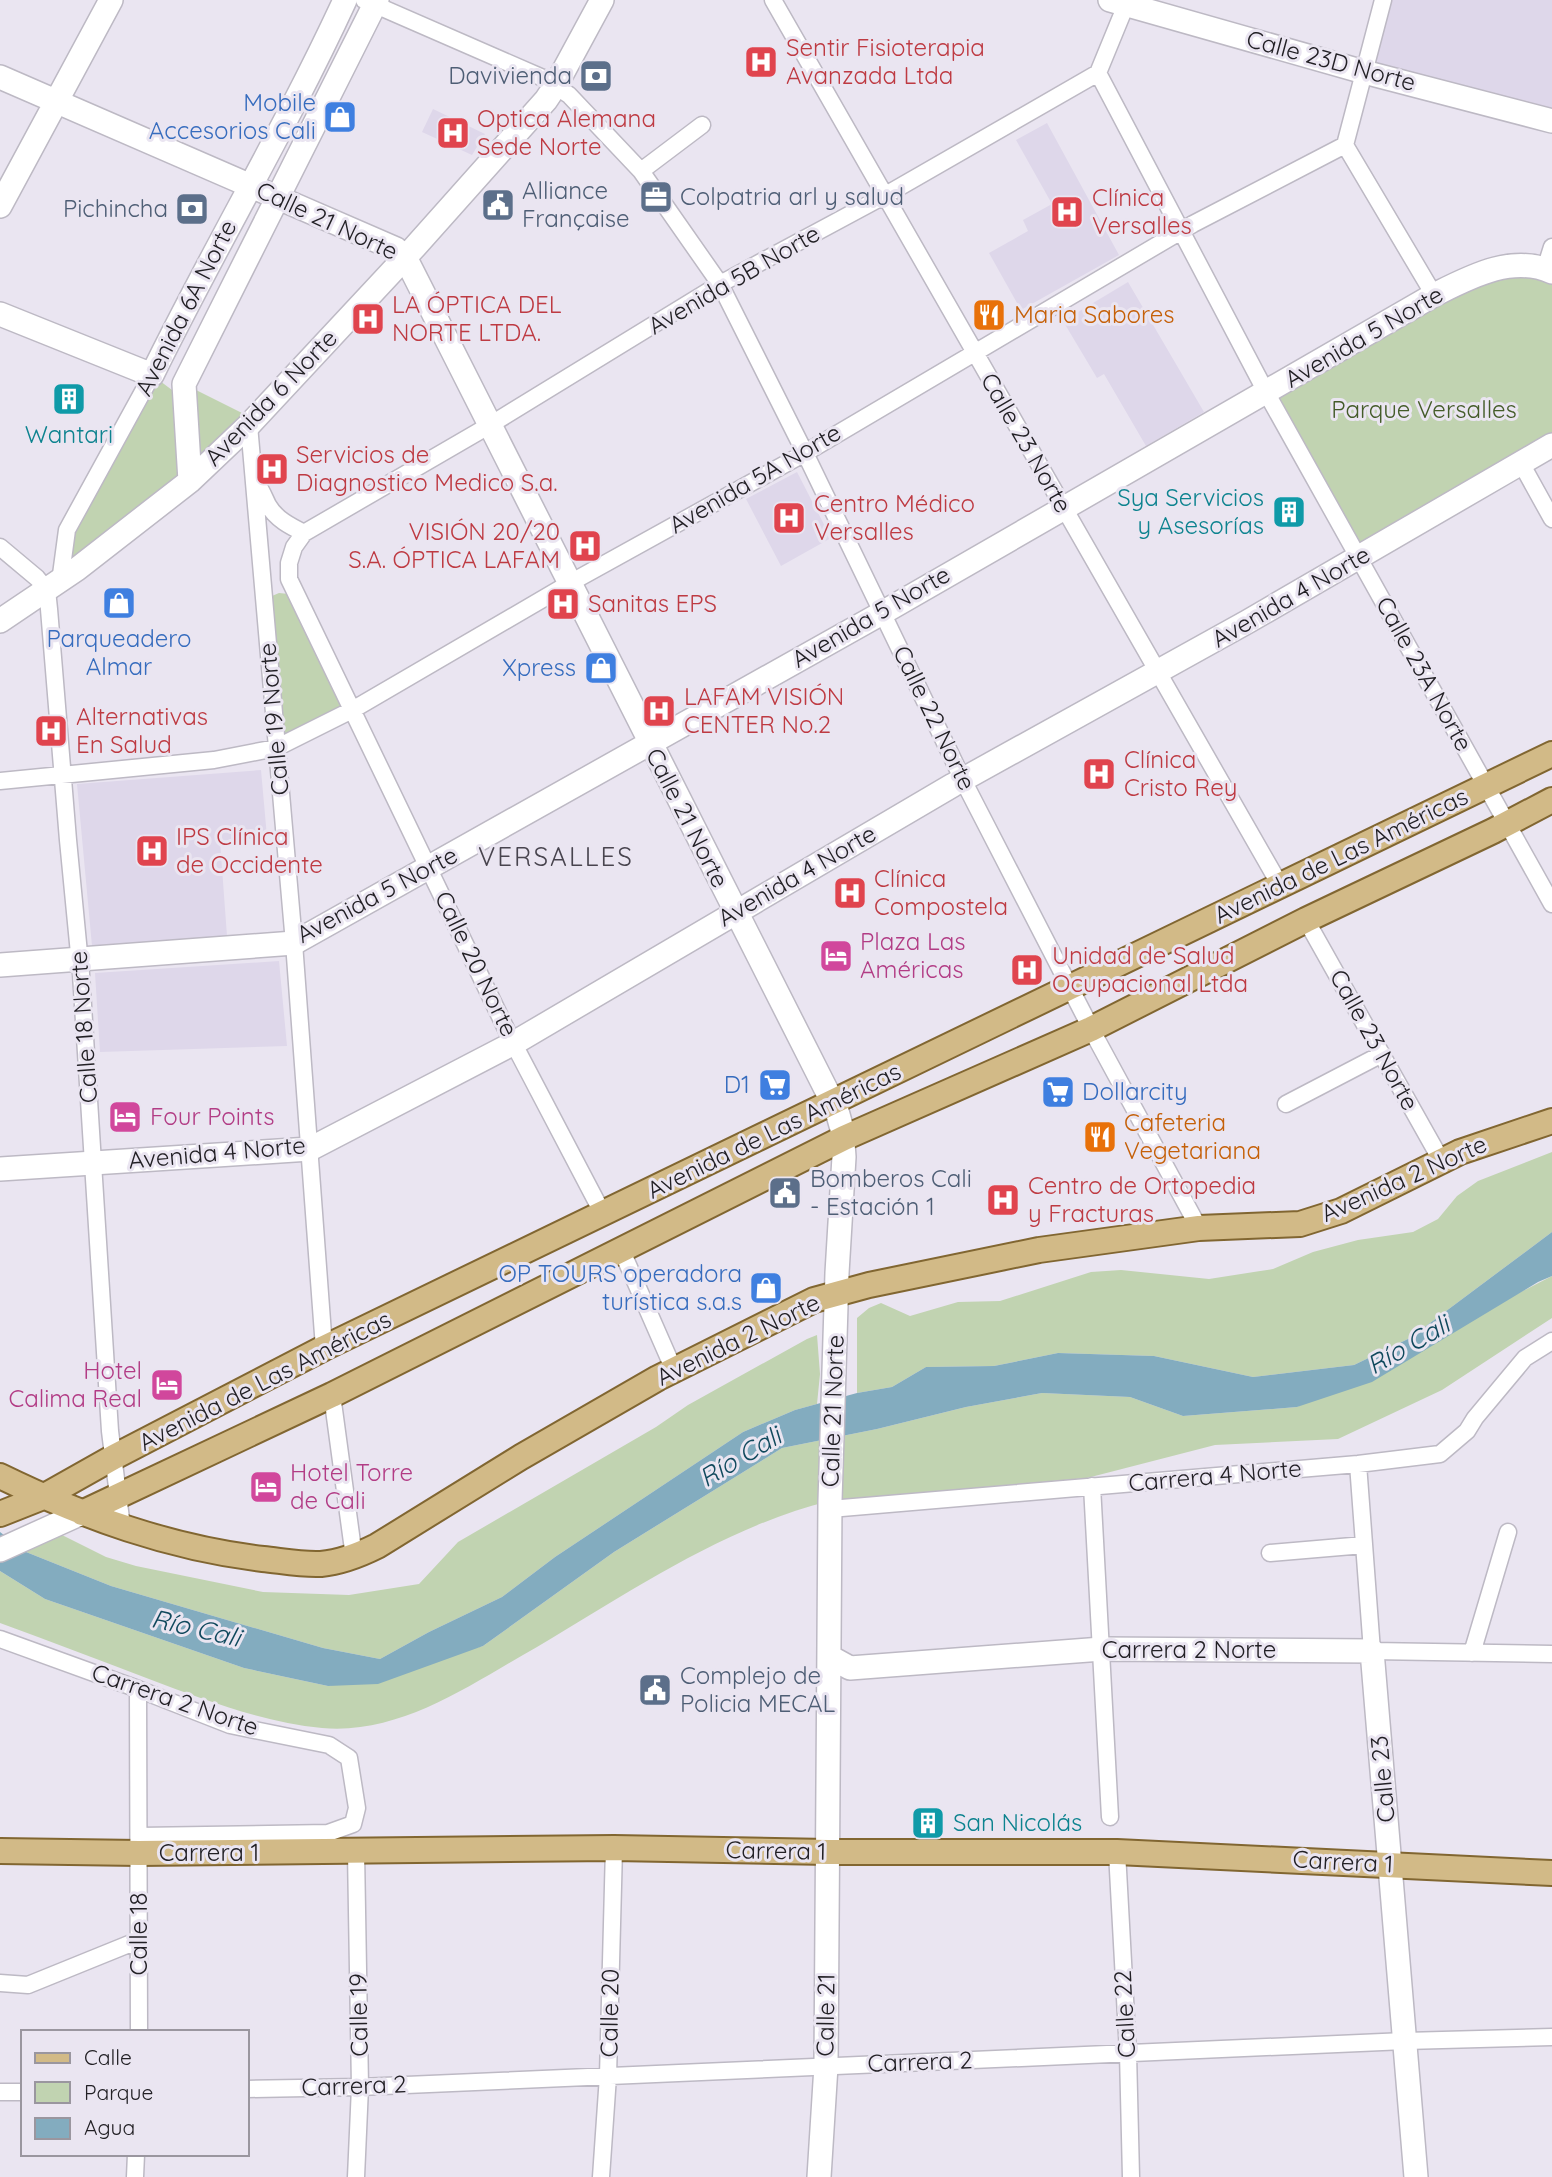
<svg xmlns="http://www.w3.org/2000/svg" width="1552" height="2177" font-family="Quicksand,sans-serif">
  <rect width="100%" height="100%" fill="#eae5f1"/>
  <!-- built -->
  <path fill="#ded7ea" d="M1383,0H1552V121L1364,72Z
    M433,109L485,134L472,155L422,132Z
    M1047,123L1119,255L1021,310L989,253L1028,231L1023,220L1052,204L1016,140Z
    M1128,282L1204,412L1146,446L1104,374L1097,378L1063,321Z
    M797,472L831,538L781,566L746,499Z
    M261,770L267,837L220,841L227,936L92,946L77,784Z
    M279,961L287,1046L100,1052L95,973Z"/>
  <!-- green -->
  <path fill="#c1d3b1" d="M1552,272V445L1360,557L1266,392L1469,277Z
    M152,375L184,399V384L254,419L77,569L61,561L67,530Z
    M279,593L289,594L354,709L276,748L267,603L272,596Z
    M1552,1152V1232L1410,1338L1354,1365L1253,1377L1154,1356L1058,1353L994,1366L926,1367L892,1387L857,1393V1318L869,1308L881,1303L910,1316L958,1302L1000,1301L1091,1272L1121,1270L1209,1279L1273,1269L1313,1252L1358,1240L1413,1232L1438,1219L1457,1196L1478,1181Z
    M1552,1276V1318L1442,1390L1338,1439L1215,1445L1087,1478L830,1501C724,1527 630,1592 537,1647C471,1684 402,1735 322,1728C262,1722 205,1700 149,1679C99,1660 50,1641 0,1623V1571L45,1599L244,1668L328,1686L483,1646L614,1552L782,1448L877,1429L966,1407L1042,1393L1130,1397L1183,1416L1297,1407Z
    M817,1335L820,1374L817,1404L795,1410L743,1432L555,1557L502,1597L429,1632L380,1659L323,1648L111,1586L26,1552L60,1534L106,1557L136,1566L263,1592L349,1595L419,1584L458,1542L656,1427L688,1405L807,1339Z"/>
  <!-- water -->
  <path fill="#83acbf" d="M1552,1232V1276L1538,1282L1372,1382L1297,1407L1183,1416L1130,1397L1042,1393L966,1407L877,1429L782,1448L614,1552L483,1646L378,1684L328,1686L244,1668L45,1599L0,1571V1532L26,1552L111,1586L323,1648L380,1659L429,1632L502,1597L555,1557L743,1432L795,1410L857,1393L892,1387L926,1367L994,1366L1058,1353L1154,1356L1253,1377L1354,1365L1410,1338Z"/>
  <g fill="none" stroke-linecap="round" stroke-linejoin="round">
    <defs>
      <path id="street" d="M364,0L543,78L569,95L641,171L720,284L805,453L963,780L1097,1040L1199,1228
        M773,0L1280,885
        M1098,73L1266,392L1552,904
        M1345,145L1434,295
        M641,171L702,125
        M1545,269L1552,247
        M249,425L294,943L324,1348
        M1521,463L1552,519
        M257,484C262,491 264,497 268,505C276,519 290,526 304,533
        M0,547L37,578L47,590L49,609L68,840L81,974L110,1431L122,1527
        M60,582L67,530L152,375
        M0,781L214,760L276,748L354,709L570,583L805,453L1193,224L1345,145L1383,0
        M1306,920L1441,1160
        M1286,1104L1382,1054
        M603,1214L507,1031L289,579V563L294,547L304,533L490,425L720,284L884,196L1098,73L1128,0
        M621,1249L674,1370
        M332,1395L354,1557
        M1358,1464L1372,1651L1552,1654
        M1092,1486L1110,1817
        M830,1509L1358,1464L1440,1454L1467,1431L1475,1418L1525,1358L1552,1341
        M1270,1553L1364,1545
        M0,1639L138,1689L230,1725L329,1745L349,1758L357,1808L353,1824L328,1833L139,1836
        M1472,1653L1508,1532
        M138,1689L139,2032
        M356,1852L360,2087L356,2177
        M1117,1852L1128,2053L1131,2177
        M0,1983L28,1985L139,1940
        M247,2089L360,2087L1405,2041L1552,2037
        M0,2092H23
        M135,2177L136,2154
        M601,2177L608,2076L614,1848"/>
      <path id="secondary" d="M1110,0L1364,72L1552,121
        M0,77L396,249L405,257L837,1111L842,1129L844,1157L837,1273L830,1501L826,2066L819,2177
        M0,206L111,0
        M0,314L152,375C214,248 286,128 345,0
        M190,481L184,384L377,0
        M0,621L77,569L190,481L249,425L413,249L546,100L556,85L602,0
        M0,965L294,943L882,613L1434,295C1470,277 1512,254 1552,272
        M0,1169L310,1149L514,1043L953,785L1247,622L1552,445
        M0,1550L82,1513
        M830,1657L850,1668L1102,1649L1372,1651L1416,2177"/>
      <path id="primary" d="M0,1476C84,1517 170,1548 263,1559C282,1561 302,1565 321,1564C342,1562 359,1555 377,1546L521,1457L658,1378L814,1300L869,1285L1039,1250L1199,1228L1300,1224L1341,1211L1460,1152L1552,1121
        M82,1513L332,1395L844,1138L1091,1029L1306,920L1493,831L1552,800
        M0,1514L43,1497L114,1457L324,1348L1552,754
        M0,1851L139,1853L614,1848L828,1852H1117L1552,1873"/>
    </defs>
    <!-- street casing -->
    <use href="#street" stroke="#bdb9c4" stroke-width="19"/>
    <!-- secondary casing -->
    <use href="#secondary" stroke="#bdb9c4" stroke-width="26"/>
    <!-- primary casing -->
    <use href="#primary" stroke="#816631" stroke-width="28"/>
    <!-- street -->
    <use href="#street" stroke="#fff" stroke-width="16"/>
    <!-- secondary -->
    <use href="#secondary" stroke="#fff" stroke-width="23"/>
    <!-- primary -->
    <use href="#primary" stroke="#d2ba87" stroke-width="24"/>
  </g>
  <!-- icons -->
  <defs>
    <symbol id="hospital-square" viewBox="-11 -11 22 22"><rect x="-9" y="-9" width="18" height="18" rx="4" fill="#e0444e" stroke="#eae5f1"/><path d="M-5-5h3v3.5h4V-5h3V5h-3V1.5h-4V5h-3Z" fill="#fff"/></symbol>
    <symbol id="bank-square" viewBox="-11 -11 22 22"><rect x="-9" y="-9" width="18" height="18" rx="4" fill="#5c6f8a" stroke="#eae5f1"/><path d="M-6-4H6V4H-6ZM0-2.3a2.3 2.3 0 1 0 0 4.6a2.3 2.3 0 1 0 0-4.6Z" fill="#fff"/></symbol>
    <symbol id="shop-square" viewBox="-11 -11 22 22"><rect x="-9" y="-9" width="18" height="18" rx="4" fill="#3f7fe0" stroke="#eae5f1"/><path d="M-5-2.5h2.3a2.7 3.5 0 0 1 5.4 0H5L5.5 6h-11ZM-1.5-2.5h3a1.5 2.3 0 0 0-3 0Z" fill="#fff"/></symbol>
    <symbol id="office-square" viewBox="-11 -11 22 22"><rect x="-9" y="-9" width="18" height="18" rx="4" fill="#5c6f8a" stroke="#eae5f1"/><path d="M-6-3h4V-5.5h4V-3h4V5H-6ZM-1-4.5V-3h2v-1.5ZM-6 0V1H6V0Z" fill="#fff"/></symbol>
    <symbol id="civic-square" viewBox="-11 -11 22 22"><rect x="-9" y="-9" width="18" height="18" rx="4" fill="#5c6f8a" stroke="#eae5f1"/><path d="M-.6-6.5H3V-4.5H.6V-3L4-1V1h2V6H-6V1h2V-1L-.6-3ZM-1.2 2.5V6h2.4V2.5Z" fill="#fff"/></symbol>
    <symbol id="restaurant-square" viewBox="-11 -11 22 22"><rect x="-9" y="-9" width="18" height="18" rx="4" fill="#e8710a" stroke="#eae5f1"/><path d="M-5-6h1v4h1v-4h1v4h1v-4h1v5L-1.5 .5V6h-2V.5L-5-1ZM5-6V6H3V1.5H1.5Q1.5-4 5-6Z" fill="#fff"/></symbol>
    <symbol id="building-square" viewBox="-11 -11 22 22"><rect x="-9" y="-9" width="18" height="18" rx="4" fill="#0f9aa8" stroke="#eae5f1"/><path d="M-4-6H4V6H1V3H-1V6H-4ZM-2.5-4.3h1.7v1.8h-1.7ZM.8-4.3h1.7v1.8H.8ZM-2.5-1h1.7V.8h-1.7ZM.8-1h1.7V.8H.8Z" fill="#fff"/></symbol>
    <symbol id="hotel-square" viewBox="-11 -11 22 22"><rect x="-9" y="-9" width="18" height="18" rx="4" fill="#d1479c" stroke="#eae5f1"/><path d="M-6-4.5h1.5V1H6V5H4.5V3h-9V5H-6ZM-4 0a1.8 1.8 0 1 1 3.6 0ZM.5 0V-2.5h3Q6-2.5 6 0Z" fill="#fff"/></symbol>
    <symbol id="supermarket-square" viewBox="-11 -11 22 22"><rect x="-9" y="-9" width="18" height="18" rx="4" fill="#3f7fe0" stroke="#eae5f1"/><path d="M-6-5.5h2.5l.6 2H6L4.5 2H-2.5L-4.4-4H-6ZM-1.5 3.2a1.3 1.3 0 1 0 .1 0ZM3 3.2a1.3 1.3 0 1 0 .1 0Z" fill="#fff"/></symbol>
  </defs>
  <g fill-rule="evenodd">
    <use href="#hospital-square" x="742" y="43" width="38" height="38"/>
    <use href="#bank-square" x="577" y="57" width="38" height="38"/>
    <use href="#shop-square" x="321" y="98" width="38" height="38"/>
    <use href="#hospital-square" x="434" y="114" width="38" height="38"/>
    <use href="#office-square" x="637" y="178" width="38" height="38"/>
    <use href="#civic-square" x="479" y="186" width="38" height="38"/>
    <use href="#bank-square" x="173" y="190" width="38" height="38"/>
    <use href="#hospital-square" x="1048" y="193" width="38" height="38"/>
    <use href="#restaurant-square" x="970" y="296" width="38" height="38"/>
    <use href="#hospital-square" x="349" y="300" width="38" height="38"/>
    <use href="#building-square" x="50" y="380" width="38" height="38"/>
    <use href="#hospital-square" x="253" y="450" width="38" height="38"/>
    <use href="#building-square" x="1270" y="493" width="38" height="38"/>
    <use href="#hospital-square" x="770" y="499" width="38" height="38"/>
    <use href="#hospital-square" x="566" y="527" width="38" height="38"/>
    <use href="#shop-square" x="100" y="584" width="38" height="38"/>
    <use href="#hospital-square" x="544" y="585" width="38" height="38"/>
    <use href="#shop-square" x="582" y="649" width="38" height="38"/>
    <use href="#hospital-square" x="640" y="692" width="38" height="38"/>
    <use href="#hospital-square" x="32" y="712" width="38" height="38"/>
    <use href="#hospital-square" x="1080" y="755" width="38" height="38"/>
    <use href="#hospital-square" x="133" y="832" width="38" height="38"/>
    <use href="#hospital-square" x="831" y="874" width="38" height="38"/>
    <use href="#hotel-square" x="817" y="937" width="38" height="38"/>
    <use href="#hospital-square" x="1008" y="951" width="38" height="38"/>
    <use href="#supermarket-square" x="756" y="1066" width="38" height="38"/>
    <use href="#supermarket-square" x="1039" y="1073" width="38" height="38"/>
    <use href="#hotel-square" x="106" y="1098" width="38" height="38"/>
    <use href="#restaurant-square" x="1081" y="1118" width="38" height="38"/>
    <use href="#civic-square" x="766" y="1174" width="38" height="38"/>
    <use href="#hospital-square" x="984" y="1181" width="38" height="38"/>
    <use href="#shop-square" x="747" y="1269" width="38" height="38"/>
    <use href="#hotel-square" x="148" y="1366" width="38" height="38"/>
    <use href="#hotel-square" x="247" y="1468" width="38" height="38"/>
    <use href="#civic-square" x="636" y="1671" width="38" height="38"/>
    <use href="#building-square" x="909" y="1804" width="38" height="38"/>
  </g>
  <g text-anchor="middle" stroke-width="6" stroke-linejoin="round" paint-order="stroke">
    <!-- health labels -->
    <g font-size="24" fill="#be3a42" stroke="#eae5f1" text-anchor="start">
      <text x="786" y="56">Sentir Fisioterapia<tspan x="786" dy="28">Avanzada Ltda</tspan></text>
      <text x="477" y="127">Optica Alemana<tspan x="477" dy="28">Sede Norte</tspan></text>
      <text x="1092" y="206">Clínica<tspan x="1092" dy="28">Versalles</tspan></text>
      <text x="392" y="313">LA ÓPTICA DEL<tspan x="392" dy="28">NORTE LTDA.</tspan></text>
      <text x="296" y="463">Servicios de<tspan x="296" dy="28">Diagnostico Medico S.a.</tspan></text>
      <text x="814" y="512">Centro Médico<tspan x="814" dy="28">Versalles</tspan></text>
      <text x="560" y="540" text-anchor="end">VISIÓN 20/20<tspan x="560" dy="28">S.A. ÓPTICA LAFAM</tspan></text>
      <text x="588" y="612">Sanitas EPS</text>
      <text x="684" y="705">LAFAM VISIÓN<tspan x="684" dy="28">CENTER No.2</tspan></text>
      <text x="76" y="725">Alternativas<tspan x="76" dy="28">En Salud</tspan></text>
      <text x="1124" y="768">Clínica<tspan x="1124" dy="28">Cristo Rey</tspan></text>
      <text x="176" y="845">IPS Clínica<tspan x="176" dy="28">de Occidente</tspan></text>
      <text x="874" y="887">Clínica<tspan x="874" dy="28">Compostela</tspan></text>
      <text x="1052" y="964">Unidad de Salud<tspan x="1052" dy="28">Ocupacional Ltda</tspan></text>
      <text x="1028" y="1194">Centro de Ortopedia<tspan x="1028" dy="28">y Fracturas</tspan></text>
    </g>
    <!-- street labels -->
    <g font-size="24" fill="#222025" stroke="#eae5f1">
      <text transform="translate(1331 61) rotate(15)" y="8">Calle 23D Norte</text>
      <text transform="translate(327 221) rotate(25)" y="8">Calle 21 Norte</text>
      <text transform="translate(734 280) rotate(-30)" y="8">Avenida 5B Norte</text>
      <text transform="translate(186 308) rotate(-63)" y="8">Avenida 6A Norte</text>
      <text transform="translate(1364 337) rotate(-30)" y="8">Avenida 5 Norte</text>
      <text transform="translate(271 398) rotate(-46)" y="8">Avenida 6 Norte</text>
      <text transform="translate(1026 443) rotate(60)" y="8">Calle 23 Norte</text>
      <text transform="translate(755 479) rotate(-30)" y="8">Avenida 5A Norte</text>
      <text transform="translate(1291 597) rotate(-30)" y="8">Avenida 4 Norte</text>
      <text transform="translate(871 617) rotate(-30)" y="8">Avenida 5 Norte</text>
      <text transform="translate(1424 674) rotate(61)" y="8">Calle 23A Norte</text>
      <text transform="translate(934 718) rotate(64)" y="8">Calle 22 Norte</text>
      <text transform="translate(274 719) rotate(-95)" y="8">Calle 19 Norte</text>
      <text transform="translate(687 818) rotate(63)" y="8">Calle 21 Norte</text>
      <text transform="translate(1341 856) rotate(-26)" y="8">Avenida de Las Américas</text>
      <text transform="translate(797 876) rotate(-30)" y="8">Avenida 4 Norte</text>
      <text transform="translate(377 895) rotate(-28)" y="8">Avenida 5 Norte</text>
      <text transform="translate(476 964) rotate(64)" y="8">Calle 20 Norte</text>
      <text transform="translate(84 1027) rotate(-94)" y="8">Calle 18 Norte</text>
      <text transform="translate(1374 1040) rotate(61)" y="8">Calle 23 Norte</text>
      <text transform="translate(774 1131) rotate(-26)" y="8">Avenida de Las Américas</text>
      <text transform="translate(217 1153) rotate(-5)" y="8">Avenida 4 Norte</text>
      <text transform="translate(1404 1179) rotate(-24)" y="8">Avenida 2 Norte</text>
      <text transform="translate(738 1340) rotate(-26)" y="8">Avenida 2 Norte</text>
      <text transform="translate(265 1381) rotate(-27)" y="8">Avenida de Las Américas</text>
      <text transform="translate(833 1411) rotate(-88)" y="8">Calle 21 Norte</text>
      <text transform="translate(1215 1476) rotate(-5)" y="8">Carrera 4 Norte</text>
      <text x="1189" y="1658">Carrera 2 Norte</text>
      <text transform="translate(175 1700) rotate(19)" y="8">Carrera 2 Norte</text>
      <text transform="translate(1383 1779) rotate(-95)" y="8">Calle 23</text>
      <text transform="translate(776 1851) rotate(1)" y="8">Carrera 1</text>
      <text x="209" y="1861">Carrera 1</text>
      <text transform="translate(1343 1862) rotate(3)" y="8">Carrera 1</text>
      <text transform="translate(139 1934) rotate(-90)" y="8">Calle 18</text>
      <text transform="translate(610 2013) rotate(-89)" y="8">Calle 20</text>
      <text transform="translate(1125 2014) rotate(-93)" y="8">Calle 22</text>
      <text transform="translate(359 2015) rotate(-91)" y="8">Calle 19</text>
      <text transform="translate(826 2015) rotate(-89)" y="8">Calle 21</text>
      <text transform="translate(920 2062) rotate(-2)" y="8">Carrera 2</text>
      <text transform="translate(354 2086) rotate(-2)" y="8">Carrera 2</text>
    </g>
    <!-- service labels -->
    <g font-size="24" fill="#4e5e75" stroke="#eae5f1" text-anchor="start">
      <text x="572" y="84" text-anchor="end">Davivienda</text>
      <text x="522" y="199">Alliance<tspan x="522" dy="28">Française</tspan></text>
      <text x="680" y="205">Colpatria arl y salud</text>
      <text x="168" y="217" text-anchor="end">Pichincha</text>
      <text x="810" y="1187">Bomberos Cali<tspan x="810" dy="28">- Estación 1</tspan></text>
      <text x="680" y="1684">Complejo de<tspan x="680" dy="28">Policia MECAL</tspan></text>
    </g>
    <!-- shop labels -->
    <g font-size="24" fill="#366cbe" stroke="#eae5f1" text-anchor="end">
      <text x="316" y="111">Mobile<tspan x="316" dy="28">Accesorios Cali</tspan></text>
      <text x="119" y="647" text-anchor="middle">Parqueadero<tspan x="119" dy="28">Almar</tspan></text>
      <text x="576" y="676">Xpress</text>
      <text x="750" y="1093">D1</text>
      <text x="1082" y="1100" text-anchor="start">Dollarcity</text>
      <text x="742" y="1282">OP TOURS operadora<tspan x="742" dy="28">turística s.a.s</tspan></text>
    </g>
    <!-- food labels -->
    <g font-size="24" fill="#c56008" stroke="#eae5f1" text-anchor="start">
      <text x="1014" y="323">Maria Sabores</text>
      <text x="1124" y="1131">Cafeteria<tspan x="1124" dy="28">Vegetariana</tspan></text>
    </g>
    <!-- park labels -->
    <g font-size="24" fill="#445c29" stroke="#eae5f1">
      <text x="1424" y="418">Parque Versalles</text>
    </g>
    <!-- culture labels -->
    <g font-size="24" fill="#0d838f" stroke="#eae5f1">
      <text x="69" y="443">Wantari</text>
      <text x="1264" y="506" text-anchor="end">Sya Servicios<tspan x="1264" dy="28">y Asesorías</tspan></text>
      <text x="953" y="1831" text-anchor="start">San Nicolás</text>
    </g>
    <!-- hotel labels -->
    <g font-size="24" fill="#b23c85" stroke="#eae5f1" text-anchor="start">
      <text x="860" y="950">Plaza Las<tspan x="860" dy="28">Américas</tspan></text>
      <text x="150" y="1125">Four Points</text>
      <text x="142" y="1379" text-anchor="end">Hotel<tspan x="142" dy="28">Calima Real</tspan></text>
      <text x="290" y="1481">Hotel Torre<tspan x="290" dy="28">de Cali</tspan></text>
    </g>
    <!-- neighbourhood labels -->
    <g font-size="26" letter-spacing="2" fill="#48444e" stroke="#eae5f1">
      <text x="556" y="866">VERSALLES</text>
    </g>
    <!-- water labels -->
    <g font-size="26" font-style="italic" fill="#10495d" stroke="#eae5f1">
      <text transform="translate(1408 1345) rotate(-30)" y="9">Río Cali</text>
      <text transform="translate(740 1457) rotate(-31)" y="9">Río Cali</text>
      <text transform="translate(196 1628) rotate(13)" y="9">Río Cali</text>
    </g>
  </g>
  <!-- legend -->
  <rect x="21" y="2030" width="228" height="126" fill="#eae5f1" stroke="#9a969f" stroke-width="2"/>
  <rect x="35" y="2053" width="35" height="10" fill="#d2ba87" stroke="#9a969f" stroke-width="2"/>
  <text x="84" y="2065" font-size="21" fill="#222025">Calle</text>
  <rect x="35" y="2082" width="35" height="21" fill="#c1d3b1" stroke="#9a969f" stroke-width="2"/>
  <text x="84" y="2100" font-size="21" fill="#222025">Parque</text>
  <rect x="35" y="2118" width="35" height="21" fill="#83acbf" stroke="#9a969f" stroke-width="2"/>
  <text x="84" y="2135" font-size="21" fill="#222025">Agua</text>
</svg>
